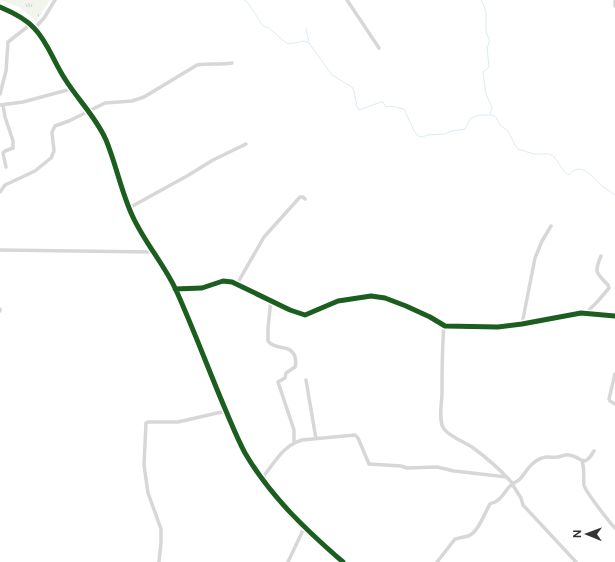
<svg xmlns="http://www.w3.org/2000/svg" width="615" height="562" font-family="'Public Sans',sans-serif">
  <defs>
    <pattern id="grass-tufts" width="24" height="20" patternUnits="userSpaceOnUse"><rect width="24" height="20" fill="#f1f5ed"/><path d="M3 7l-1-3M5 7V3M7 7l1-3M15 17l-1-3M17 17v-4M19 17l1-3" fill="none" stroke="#cfd2cc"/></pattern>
  </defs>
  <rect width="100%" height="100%" fill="#fff"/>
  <!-- grass -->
  <path fill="url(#grass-tufts)" d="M0,0H50L36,21L21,8Z"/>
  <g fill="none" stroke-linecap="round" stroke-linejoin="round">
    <!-- stream -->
    <path stroke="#ddebf3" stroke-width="1" d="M244,0L248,3L263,26L269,28L285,42L289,44L304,41L309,43L332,75L352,87L354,91L357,107L359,110L381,102H383L386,107C393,105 398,108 404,109L414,131L418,136L423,137L427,135L445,134L452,131L465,129L471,118L480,115H491
      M481,0C489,14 485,14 486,29C486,38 493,38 487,47L489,67L483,72L486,94L492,107L490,114L496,117L500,125L508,131L515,145L519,150C525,150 528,153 534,154C541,155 550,151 555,158C559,163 563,172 569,175C581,160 593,178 602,186C606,189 611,192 615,195
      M306,29L309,42"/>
    <!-- minor -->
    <path stroke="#d7d7d7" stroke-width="3.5" d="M347,0L379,48
      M615,0V6
      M0,7C12,12 25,18 34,28C48,42 54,63 65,79C78,100 96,117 106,140C116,164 121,191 132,215C144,242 164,264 176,290C194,330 209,371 226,411C232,425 238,440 245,453C270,496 306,530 343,562
      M35,28L44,18L55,0
      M0,94L6,71L8,42L31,24
      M0,105L23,102L71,89
      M3,105L5,117L13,141V148L5,151L3,153L6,167
      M0,192L5,185L35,171L51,158L54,151L52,132L55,126L69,121L105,103L132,101L144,97L197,65C209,63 220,65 232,63
      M129,208L187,176L213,160L246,144
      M0,250L153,252
      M237,284L264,237L300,197H303L305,199
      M175,289L202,288L223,281L232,282L290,310L305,315L338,301L371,296L385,298L406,306L430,317L445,326L498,327L522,324L581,313L615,316
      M271,299L268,328V341C275,351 291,343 295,357C296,361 296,364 295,367L286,373L285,378L278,382L294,430V443
      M0,309V311
      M586,313L598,301L609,288L608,285C596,273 594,272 601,256
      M522,324L535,258L542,241L551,226
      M444,325C442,348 442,370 442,393C442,402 438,421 444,429C449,436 464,442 472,447C487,458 501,470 513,484
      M615,374L609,399L610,401L615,404
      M306,380L316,439
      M582,461C585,469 583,477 584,485C585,491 610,523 615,528
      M262,478C274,464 283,445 302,440L355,435L358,438L369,464L401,466L407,468L437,467L454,471L507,477
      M512,484L521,498L523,505L576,562
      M159,562L161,542V529L148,493L144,465L146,423L148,422H178L226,411
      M288,562L304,528
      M437,562L455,539C459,538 464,537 468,536C478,533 485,512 490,504C491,503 493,503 495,502C502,499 505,491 510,486C513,483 517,482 520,479C526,472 532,461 542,458C547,456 552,458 557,457C561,457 565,454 569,455C581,456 583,470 594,451"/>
    <defs>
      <path id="cycleway" d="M0,7C12,12 25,18 34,28C48,42 54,63 65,79C78,100 96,117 106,140C116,164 121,191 132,215C144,242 164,264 176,290C194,330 209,371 226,411C232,425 238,440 245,453C270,496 306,530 343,562
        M175,289L202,288L223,281L232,282L290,310L305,315L338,301L371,296L385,298L406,306L430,317L445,326L498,327L522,324L581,313L615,316"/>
    </defs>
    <!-- cycleway casing -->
    <use href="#cycleway" stroke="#fff" stroke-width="8"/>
    <!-- cycleway -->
    <use href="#cycleway" stroke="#1b5e20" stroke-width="5"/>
  </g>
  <!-- north arrow -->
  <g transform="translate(587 534) rotate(271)" stroke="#ffffff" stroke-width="3" paint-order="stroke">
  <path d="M0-3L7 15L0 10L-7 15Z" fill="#333333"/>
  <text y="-6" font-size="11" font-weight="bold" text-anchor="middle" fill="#333333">N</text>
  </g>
</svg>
